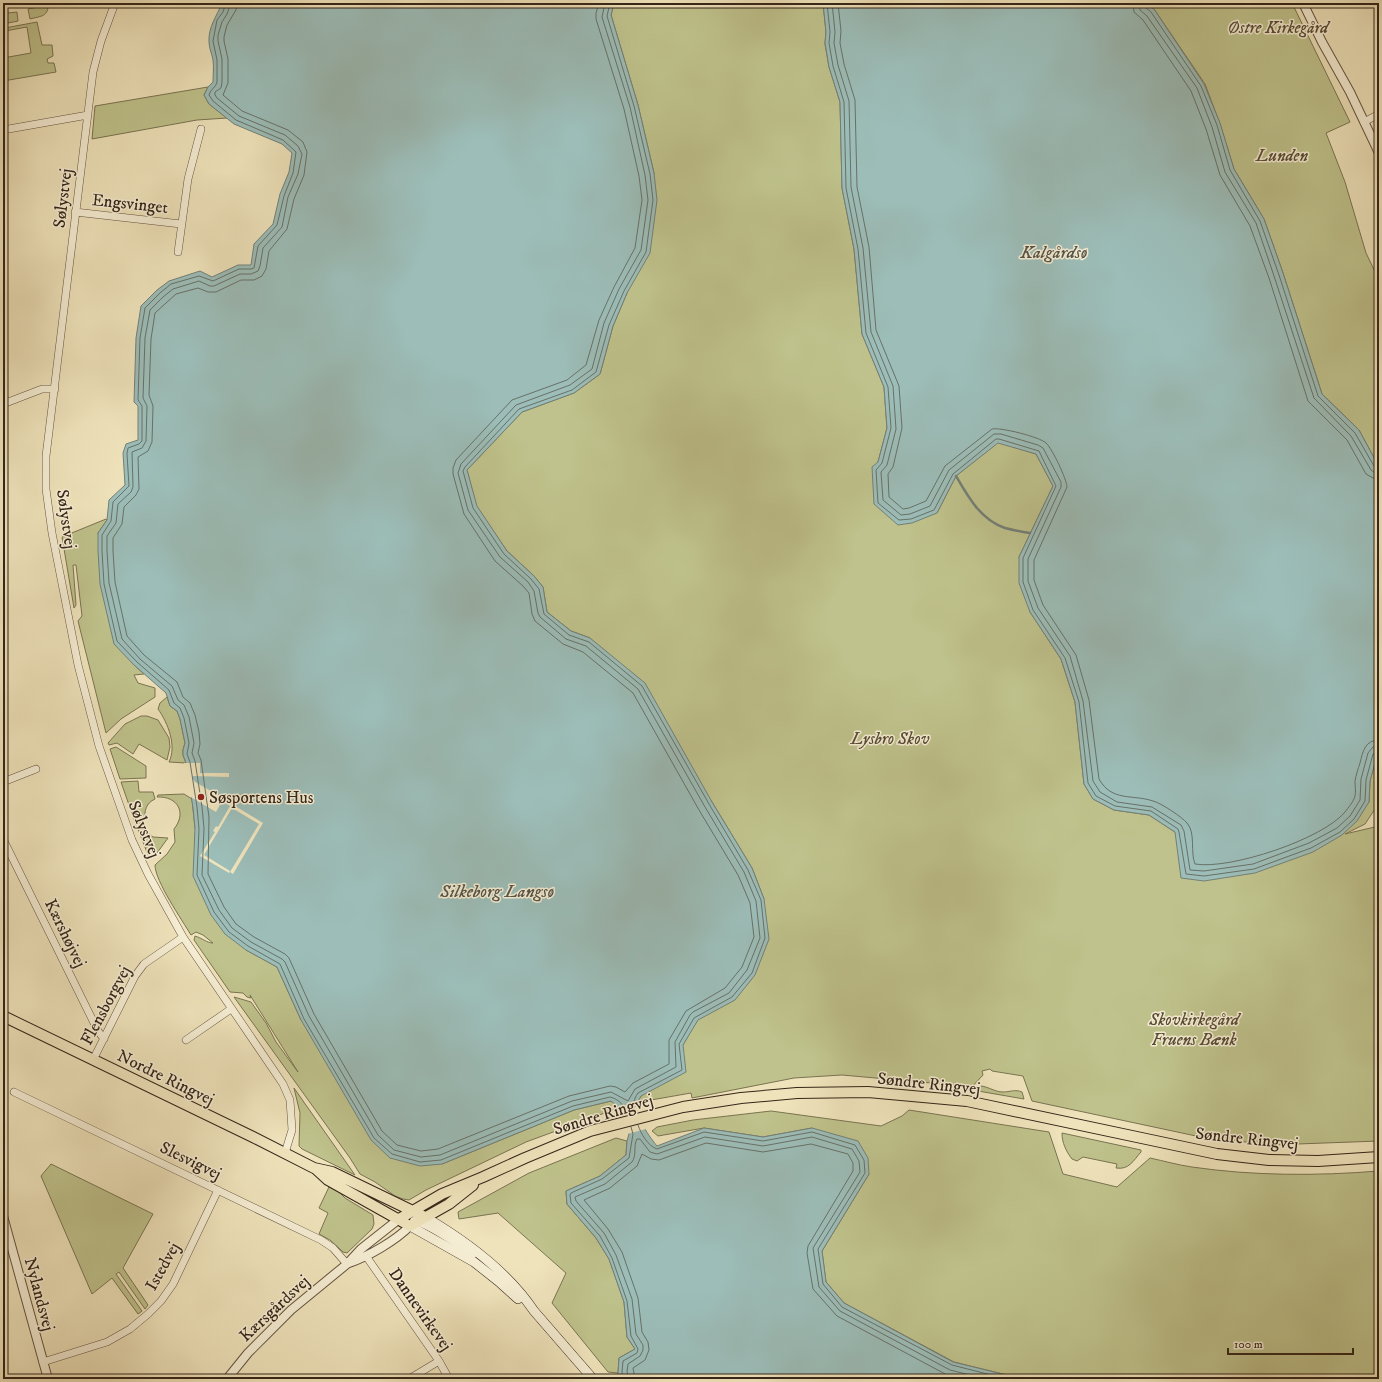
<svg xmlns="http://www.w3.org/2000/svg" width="1382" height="1382" font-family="'IM FELL DW Pica',serif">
  <rect width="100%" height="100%" fill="#efe3bb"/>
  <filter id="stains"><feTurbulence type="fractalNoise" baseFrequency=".005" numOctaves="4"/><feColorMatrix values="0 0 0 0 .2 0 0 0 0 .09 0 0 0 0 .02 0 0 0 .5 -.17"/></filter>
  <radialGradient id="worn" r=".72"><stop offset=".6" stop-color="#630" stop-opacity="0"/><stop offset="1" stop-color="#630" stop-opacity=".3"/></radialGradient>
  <!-- green -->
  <path fill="#bfc28c" stroke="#7a7452" d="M44,3H48C49,17 41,16 30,19L28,9L43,6Z
    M614,3H823L826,32L825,44L829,67L840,102L842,188L854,249L862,334L884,387L887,428L878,462L937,513L956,476L998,442L1036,454L1053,486L1019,557L1030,612L1061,659L1075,702L1084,784L1093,799L1114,810L1149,815L1175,832L1369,802L1370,781L1379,748V803L1365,824L1345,834L1379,826V1141L1270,1145L1196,1136L1032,1101L1023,1076L992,1071L990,1069L982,1071L983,1075L970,1089L954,1085L842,1075L794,1078L692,1098L691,1093L651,1100H638L683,1045L764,899L752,868L712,802L590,638L571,631L547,612L543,587L534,576L507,551L476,506L467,470L522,412L574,393L600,374L613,326L627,293L654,173L638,105L611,15Z
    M1145,3H1292L1350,122L1326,133L1345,182L1366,253L1379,280V467L1359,430L1322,394L1283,273L1264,219L1234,169L1220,124L1205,84L1154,9Z
    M7,7L8,13L17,12L18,21L3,24V8Z
    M37,22L42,45H52L53,56L47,59L48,63H54L56,72L3,81V58L31,53L27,27L5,31V28Z
    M208,87L204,95L209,104L227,118L197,120L92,139L95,106Z
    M106,519L107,520L98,533L134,665L144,674L134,675L138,683L155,688V697L121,719L106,733L78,621L82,616L76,565H73L76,605L74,608L62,537Z
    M167,697L170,706L177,711L180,719L185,743L183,750V755L186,763L169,762C177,746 168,723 158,709L160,703Z
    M141,716H147L158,720L169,738L170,747L167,760L139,744L133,754L117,743L109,745L108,743L125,724Z
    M116,747L146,766V778L120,779L110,749Z
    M138,781L139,792H153L155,799C146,803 144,811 145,820L136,825L121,782Z
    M184,794L192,799L195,828L246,950L277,967L301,1020L442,1164L574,1110L611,1101L619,1106L610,1111L526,1142L426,1190L409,1200L403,1199L395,1196L375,1182L360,1174L350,1158L234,997L251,1002L266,1023L276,1042L298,1072L250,995L251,998L247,997L243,993L230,992L194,940L195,936C202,938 207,943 213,943L203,935L196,932L191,935C182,920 155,881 155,865L167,854L175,842L174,829C187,813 178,796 157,797L158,795Z
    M142,828L153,837L168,838L157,853L148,855L138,829Z
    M981,1086C989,1087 995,1092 1003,1092C1010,1092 1015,1089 1022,1092L1024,1099L978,1091Z
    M294,1088L355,1175L302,1149L299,1146L300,1113Z
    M909,1110L1049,1132L1063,1174L1117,1187L1150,1158C1164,1161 1178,1165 1192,1167C1254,1176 1317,1176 1379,1171V1379H1023L954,1362L844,1303L826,1282L822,1251L869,1174L812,1128L763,1137L704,1128L658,1136L652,1131L657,1127L693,1120L771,1111L881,1126L902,1116Z
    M1062,1133L1141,1150V1152C1133,1161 1129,1170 1116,1168L1117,1164L1083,1157L1077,1161L1072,1159C1066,1151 1062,1143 1062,1133Z
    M616,1138L627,1141L626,1155L600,1176L566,1191L567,1204L596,1238L609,1259L624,1302L627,1337L635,1349L619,1358L618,1373L608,1372L552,1303L566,1273L498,1213L459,1219L458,1212L529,1173Z
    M51,1164L153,1214L123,1268L148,1305L145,1309L119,1272L116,1274L142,1311L138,1314L112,1278L92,1294L41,1176Z
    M329,1187L338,1191L345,1198L373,1215L374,1224L372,1229L347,1253L343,1252L330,1240L319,1234L328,1213L319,1208Z"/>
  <!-- water -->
  <path fill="#9cbdb8" stroke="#738078" d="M222,3H614L611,15L638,105L654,173L657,200L650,253L627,293L613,326L600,374L574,393L522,412L467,470L477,506L507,551L534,576L543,587L547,612L571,631L590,638L645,683L712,802L752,868L764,899L769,939L755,975L735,1000L698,1020L683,1045L686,1072L641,1096C631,1111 647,1134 657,1146L704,1128L763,1137L812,1128L858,1141L868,1158L869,1174L822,1251L826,1282L844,1303L953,1362L1023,1379H620L618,1373L619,1358L635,1349L627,1337L624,1302L609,1259L596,1238L567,1204L566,1191L600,1176L626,1155L627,1141L629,1134L622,1110L611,1101L574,1110L442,1164L420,1166L390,1158L371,1140L301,1020L277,967L246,950L225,934L211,915L193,876L195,828L193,808L186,763L183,755V750L185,743L180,719L177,711L170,706L166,693L134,665L114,644L100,584L98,551V533L107,520L109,500L125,485L123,453L126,444L138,440V406L134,402L136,338L141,306L157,290L169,281L200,271L212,277L238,265H251L254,244L273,224L280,194L289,172L292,153L282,144L234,124L209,104L204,95L208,87L213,82C213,75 214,67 213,60C212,54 209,48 209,42C208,27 217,16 222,3Z
    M823,3H1145L1154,9L1204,84L1220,123L1234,169L1264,219L1283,273L1322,394L1359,430L1379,467V748L1370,781L1369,802L1357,821L1342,835L1313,852L1255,873L1204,881L1181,878L1175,832L1149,815L1114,810L1093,799L1084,784L1075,702L1061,659L1030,612L1019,583V557L1053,486L1036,454L998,443L956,476L937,513L912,523L898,525L874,504L872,467L878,462L887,428L884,387L862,334L854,249L842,188L840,102L829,67L825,43L826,32Z"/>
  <!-- pier -->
  <path fill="#efe3bb" d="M184,763H200V773H229V777L193,776L192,778L195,782L227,800V801L263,823L233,874L230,872L259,824L232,808L204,855L230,871L229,873L200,856L215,832L213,831L216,826L218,827L230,806L222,801L216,812L189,796Z
    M639,1106L646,1129L627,1134L620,1111Z"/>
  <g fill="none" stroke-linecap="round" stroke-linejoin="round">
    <!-- shore -->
    <path stroke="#687168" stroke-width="1" d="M226,3L223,12L217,20L213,41L217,60V82C216,88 210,89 209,95L213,101L236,120L283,140L296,152L293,173L284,196L277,225L258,246L254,268L251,269H239L213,281L199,276L171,284L160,293L145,308L140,338L138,400L142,406V441L139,444L128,448L127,454L129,486L113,502L111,521L102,535V551L104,584L117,641L137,662L169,690L174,703L180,708L184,718L189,743L187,754L190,762L197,807L199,829L197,875L214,912L229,932L248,946L280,964L304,1019L374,1138L392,1154L420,1162L441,1160L573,1106L610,1097C619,1099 625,1106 628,1115
      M231,3L227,14L222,22L218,35V41L222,59V82L221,88L215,92V95L217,98L239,116L285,135L298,146L302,154L298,174L288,197L282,227L263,248L260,266L258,271L251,274H240L214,286H210L199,281L173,289L163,297L150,310L145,338L143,398L147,406L146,441L142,448L132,452L133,487L131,492L118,504L116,523L107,536V551L109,583L122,639L140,659L172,686L178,700L184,705L189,717L194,743L192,753L195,761L202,807L204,828L202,875L219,910L232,928L251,942L282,959L285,962L309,1016L378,1135L394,1150L421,1157L440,1155L572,1101L611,1092L628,1101L635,1089L676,1067L675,1042L690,1015L693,1012L729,993L747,970L760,938L756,901L744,872L705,807L638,689L586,646L566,639L540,617L538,613L534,591L528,582L500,557L468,510L458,473L461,464L516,405L570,385L592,369L604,323L619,289L641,250L648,200L645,175L630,107L602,17L605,3
      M237,3L236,10L227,25L224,37V41L228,59V83L223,95L242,111L288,130L303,142L307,152L304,175L294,199L287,229L269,251L266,269L262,276L254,280H241L216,292H208L198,288L176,294L155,313L151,339L149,395L153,406L152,442L148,451L138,457L139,489L136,495L124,507L122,524L113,538V551L115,582L127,636L144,655L177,682L183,697L190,703L195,715L199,732L200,744L198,753L201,760L209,817L208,874L224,907L236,924L254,937L285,954L289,958L314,1014L382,1131L397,1145L421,1151L438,1149L569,1096L610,1086L616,1087L625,1092L633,1083L669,1064V1040L686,1011L725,988L742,967L754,937L750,903L738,875L699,810L633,693L583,652L563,644L535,621L532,614L529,593L523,586L495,561L464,514L453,474V468L456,460L512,400L567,380L586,365L599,320L614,287L635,248L642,200L639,176L624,109L596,19V13L599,3
      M610,3L607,16L634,106L650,174L653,200L646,252L624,291L609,325L596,372L572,390L519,409L465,467L463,471L473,508L504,554L531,579L539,589L544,614L569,635L589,642L642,686L709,804L748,870L761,900L765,938L752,973L732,997L694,1018L679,1044L682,1070L638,1093C633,1100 633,1105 635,1113
      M827,3L830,32L829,43L833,66L844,102L846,188L858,249L866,333L888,387L891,428L882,463L876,470L878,503L899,520L911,519L934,510L953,474L996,439H999L1039,451L1056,486L1023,558V582L1033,610L1065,658L1079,702L1088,783L1096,796L1115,806L1151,811L1178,829L1179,832L1186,874L1204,876L1254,869L1311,848L1340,832L1354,819L1365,801L1366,780L1373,754L1375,752L1379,751
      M832,3L835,32L834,43L838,65L849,101L851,187L863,248L871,332L893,386L896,429L887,465L881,472L883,500L901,515L910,514L930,506L949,470L994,434H1001L1038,445L1043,448L1061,482V487L1028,559V581L1038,608L1070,656L1083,701L1093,781L1100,792L1117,802L1152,807L1181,825L1184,831L1190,870L1204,871L1253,864L1309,843L1337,828L1350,816L1360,800L1361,779L1368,753L1373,747L1379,746
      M838,3L841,31L840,43L844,64L855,100L857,187L869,247L876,330L899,386L902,428L893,467L888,474L889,497L903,509L909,508L926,501L945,466L992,429C1000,427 1040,437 1046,443C1052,448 1067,480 1067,487L1034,560V580L1043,605L1076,655L1089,700L1099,779C1112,802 1132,794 1153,801C1161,803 1182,817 1187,823C1196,833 1190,852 1195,864C1230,870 1323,839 1345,812C1348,808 1354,801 1355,796C1356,791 1355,786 1355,781C1356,775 1358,769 1360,763C1363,751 1365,740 1379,740
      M1133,3L1134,12L1143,20L1191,91L1206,129L1220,175L1250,226L1269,278L1308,401L1347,440L1366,474L1373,478L1379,479
      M1139,3L1140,10L1147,16L1197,88L1212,127L1225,172L1256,223L1274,276L1314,398L1351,436L1371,470L1375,473H1379
      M1144,3L1145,7L1151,12L1201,86L1217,125L1230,170L1260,221L1279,275L1318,396L1355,433L1374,466L1379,468
      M638,1125C641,1134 648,1146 657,1149L704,1132L763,1141L812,1132L855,1145L864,1160L865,1173L818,1249L823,1284L842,1307L952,1365L1007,1379
      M623,1379L622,1372L623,1361L637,1353L638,1349L631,1336L627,1301L612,1258L600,1236L571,1203L570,1195L571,1193L602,1179L629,1158L633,1134L631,1127
      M629,1379L627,1372L628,1364L640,1356L643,1350V1345L636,1334L632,1299L616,1255L604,1233L576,1201L575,1197L605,1184L632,1162C637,1155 633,1146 637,1139H640L650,1152L657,1154L705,1137L763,1146L812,1137L852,1149L859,1161L860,1172L813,1248L819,1287L840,1311L950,1370L986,1379
      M635,1379L633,1368L645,1360L649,1350L648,1342L642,1332L638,1298L622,1252L608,1229L584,1200L610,1188L637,1166L642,1154L651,1159L659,1160L706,1143L763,1152L811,1144L848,1154L853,1163V1171L808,1246L807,1253L813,1289L837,1316L947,1375L961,1379"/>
    <!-- stream -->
    <path stroke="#738078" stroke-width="2.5" d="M956,476C968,497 981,520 1005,528C1013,530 1022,532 1030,533"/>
    <defs>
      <path id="minor" d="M115,3L101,41L93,72L46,456V489L52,533L78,665L99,746L132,840L148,874L183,937L283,1084L290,1100L292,1130L285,1153
        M1364,122L1379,114
        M3,130L88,115
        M75,212L181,224
        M178,252L188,179L201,129
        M3,404L42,389H55
        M3,782L36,769
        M3,839L98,1031L104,1039
        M186,1040L231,1009
        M93,1060L135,976L144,964L183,937
        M14,1092L321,1240L333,1248L347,1264
        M366,1256L439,1361L449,1379
        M43,1362L107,1342L130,1329L148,1314L161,1301L173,1284L218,1190
        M409,1379L439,1361"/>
      <path id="tertiary" d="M1303,3L1322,42L1350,92L1379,153
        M3,1216L48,1379
        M414,1221C428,1222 460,1246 473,1254
        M349,1263C369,1256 395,1241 410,1226
        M227,1379L248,1353L291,1310L347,1264L361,1249L399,1219L403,1220"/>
      <path id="secondary" d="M425,1217C466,1241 508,1272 534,1311L593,1379
        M410,1226L474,1262L498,1281L518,1299"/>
      <path id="primary" d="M3,1016L253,1137L314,1168L332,1172L425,1217
        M316,1169L328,1180L410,1226L449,1204L473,1185
        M399,1219L442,1194L483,1177L525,1158L590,1131L683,1107L741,1098L797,1093L868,1092L967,1101L1217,1154L1269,1160L1318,1161L1379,1157"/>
    </defs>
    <!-- minor casing -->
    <use href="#minor" stroke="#645442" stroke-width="8"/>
    <!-- tertiary casing -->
    <use href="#tertiary" stroke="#645442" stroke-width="10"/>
    <!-- secondary casing -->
    <use href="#secondary" stroke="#352519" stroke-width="10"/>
    <!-- primary casing -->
    <use href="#primary" stroke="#352519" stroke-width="12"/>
    <!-- minor -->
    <use href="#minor" stroke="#f5edd3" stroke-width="7"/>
    <!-- tertiary -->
    <use href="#tertiary" stroke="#f5edd3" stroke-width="8"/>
    <!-- secondary -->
    <use href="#secondary" stroke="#f5edd3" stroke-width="9"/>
    <!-- primary -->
    <use href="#primary" stroke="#efe3bb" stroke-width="10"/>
  </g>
  <!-- markers -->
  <circle fill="#8f2418" stroke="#f5edd3" stroke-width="1.5" cx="201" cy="797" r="4"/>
  <g text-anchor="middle" stroke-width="3" stroke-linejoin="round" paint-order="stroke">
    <!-- park labels -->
    <g font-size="17" font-style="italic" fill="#584c36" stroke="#f5edd3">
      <text x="1278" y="33">Østre Kirkegård</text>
      <text x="1282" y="161">Lunden</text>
      <text x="890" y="744">Lysbro Skov</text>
      <text x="1194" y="1025">Skovkirkegård<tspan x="1194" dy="20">Fruens Bænk</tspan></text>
    </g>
    <!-- street labels -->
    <g font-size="17" fill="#352519" stroke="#f5edd3">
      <text transform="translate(62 198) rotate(-83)" y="6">Sølystvej</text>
      <text transform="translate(130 203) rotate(6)" y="6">Engsvinget</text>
      <text transform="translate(67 519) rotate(82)" y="6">Sølystvej</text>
      <text transform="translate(145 829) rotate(68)" y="6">Sølystvej</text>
      <text transform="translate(66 933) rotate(64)" y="6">Kærshøjvej</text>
      <text transform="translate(105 1005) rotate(-62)" y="6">Flensborgvej</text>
      <text transform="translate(166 1077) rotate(26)" y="6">Nordre Ringvej</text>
      <text transform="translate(929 1083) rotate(6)" y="6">Søndre Ringvej</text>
      <text transform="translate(603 1114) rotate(-17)" y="6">Søndre Ringvej</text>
      <text transform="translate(1247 1138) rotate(6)" y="6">Søndre Ringvej</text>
      <text transform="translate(191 1160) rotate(26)" y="6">Slesvigvej</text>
      <text transform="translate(162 1266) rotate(-61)" y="6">Istedvej</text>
      <text transform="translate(40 1294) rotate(75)" y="6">Nylandsvej</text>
      <text transform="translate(274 1308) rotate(-43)" y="6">Kærsgårdsvej</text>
      <text transform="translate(421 1309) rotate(55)" y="6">Dannevirkevej</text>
    </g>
    <!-- poi labels -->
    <g font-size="17" fill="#352519" stroke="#f5edd3" text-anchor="start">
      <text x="209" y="803">Søsportens Hus</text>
    </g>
    <!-- water labels -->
    <g font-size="18" font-style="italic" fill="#545349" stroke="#f5edd3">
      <text x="1054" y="258">Kalgårdsø</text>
      <text x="497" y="897">Silkeborg Langsø</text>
    </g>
  </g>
  <!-- margin -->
  <rect width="1382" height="1382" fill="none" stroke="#efe3bb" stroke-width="16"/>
  <rect x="4" y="4" width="1374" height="1374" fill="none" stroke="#352519" stroke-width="2"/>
  <rect x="8" y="8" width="1366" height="1366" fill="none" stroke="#352519"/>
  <!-- scale -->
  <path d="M1228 1348v6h125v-6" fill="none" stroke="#352519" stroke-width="2"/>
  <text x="1234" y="1348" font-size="12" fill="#352519" stroke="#f5edd3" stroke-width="3" paint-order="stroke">100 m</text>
  <rect width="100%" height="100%" filter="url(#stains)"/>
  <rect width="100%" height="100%" fill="url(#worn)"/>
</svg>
